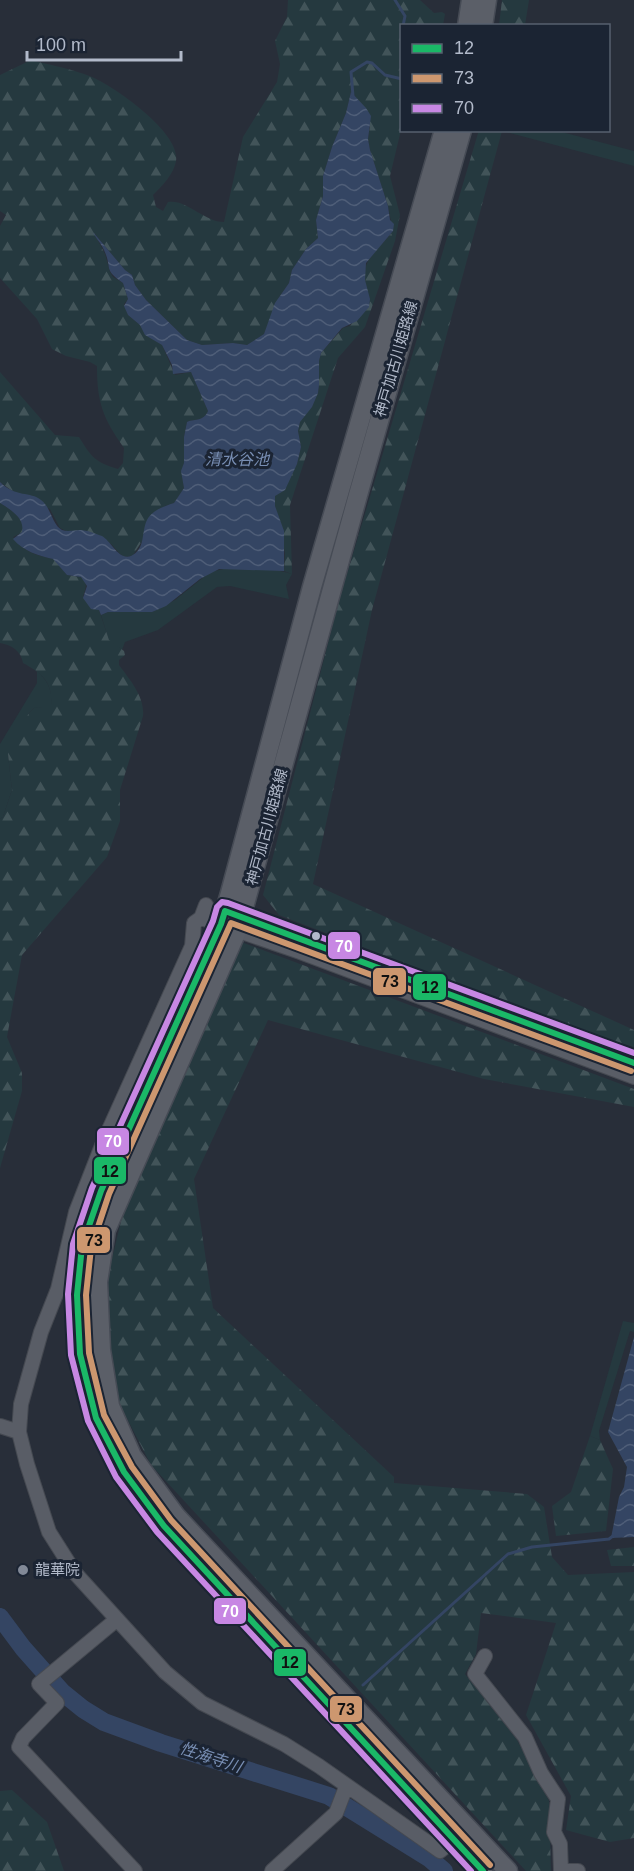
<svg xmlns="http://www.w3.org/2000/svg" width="634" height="1871" font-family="Helvetica,'Noto Sans JP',sans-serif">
  <defs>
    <pattern id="forest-firs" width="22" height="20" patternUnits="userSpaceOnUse" patternTransform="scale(1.5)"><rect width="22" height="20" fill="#25393f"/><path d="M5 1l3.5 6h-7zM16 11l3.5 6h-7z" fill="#425459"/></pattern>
    <pattern id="water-waves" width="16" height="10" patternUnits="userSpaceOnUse" patternTransform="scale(1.5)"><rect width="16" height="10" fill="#344563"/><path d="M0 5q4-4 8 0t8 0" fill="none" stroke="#4f5e78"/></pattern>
  </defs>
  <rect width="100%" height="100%" fill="#282e39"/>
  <!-- grass -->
  <path fill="#25393f" d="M502,131H558L634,151V166Z
    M228,568C248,571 274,567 292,574L286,585L289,599L230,586L217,587L158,630L125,642L122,650L109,641L101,615L108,612H152L175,600L210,572Z
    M37,671C49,682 53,691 51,707L34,708L29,713L8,754L12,790L3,817L0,819V744L37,683Z
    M623,1321L634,1323V1332L630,1331L599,1431L600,1440L590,1436Z"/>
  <!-- forest -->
  <path fill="url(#forest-firs)" d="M288,0H420L434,13L442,12L445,14L443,25L402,26L401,130L390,176L400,215L395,241L365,327L338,358L290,505L292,574L284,571L285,553L275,506V496L297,464L301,447L298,431L300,421L312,406L318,393L319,385V361L321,353L343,328L350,326L370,299C356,261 372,258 393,231L388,206L370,150L368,139L370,126L354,94L351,92L346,113L332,147L323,176V196L316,220L318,238L306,249L292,270L289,283L279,297L264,334L247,345L233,343L202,345L187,340L146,300L135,285L132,275L125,270L94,233L105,254L110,272L113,277L123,283L128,299L124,304L128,315L140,325L145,334L162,345L175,375L191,372L208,411C203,422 196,418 187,422L184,437V463L182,475L184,488L174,503L165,506L133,555C119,562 117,545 106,541C93,536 71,535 60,528L50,509L15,493L0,482V372L55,435L79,437C92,458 95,462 118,469L123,463L124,448C103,418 97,403 97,366L90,362L66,356L52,349L37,319L0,278V226L6,215L0,211V75L31,60C50,65 82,71 98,80C120,91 181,134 176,161C174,174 162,186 153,195L156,207L163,211L168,202C187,199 204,222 224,222L243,137L277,82L280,64L275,41L287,17Z
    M502,0H529L525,25H499Z
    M479,130L502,131L372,610L313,884L634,1030V1047L582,1031L279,915L263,895L339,601Z
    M0,503C11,510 25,518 23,532L13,537C22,551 37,556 54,559L67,575L81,577C88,584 86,587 83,596L99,610L109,640L124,651L125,655L119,660V665C130,680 145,697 143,716L120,790V821L107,857L22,955L7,1037L22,1073V1091L0,1168V819L3,817L12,790L8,754L10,743L29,713L34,708L51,706C53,682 43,674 23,663C21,651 12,645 0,643Z
    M241,942L634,1089V1107L484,1079L268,1020L194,1179L213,1308L394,1477V1483L527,1494L544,1507L552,1557L568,1575L634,1572V1838L610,1842L566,1830L571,1796L526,1715L556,1623L481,1613L476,1654L465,1674L517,1740L549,1801L551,1871H526L151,1465L119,1403L108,1337V1275L124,1209Z
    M590,1436L600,1440L613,1469L606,1531L556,1536L552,1506L571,1492Z
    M634,1547V1566H611L607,1550Z
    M12,1790L47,1822L64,1871H0V1791Z"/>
  <!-- water -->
  <path fill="url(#water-waves)" d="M351,92L366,108L371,116L368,139L370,150L388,206L390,220L394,224L393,231L366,263L365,280L370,299L369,307L357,321L342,328L321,353L319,361V385L318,393L312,407L300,422L298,431L301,447L297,464L285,490L275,496V506L284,531V571L219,569L200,579L166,606L152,612H108L101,615L99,610L91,609L83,598L87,586L81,577L67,575L53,559C39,556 23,551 13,539L22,532C25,518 11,510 0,503V482C16,498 30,491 41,500C51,507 52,525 62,530C68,532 74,530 80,530C87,530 96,534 102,536C111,541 119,561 131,556C146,549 141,532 147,520C152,510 165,506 174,503L184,488L181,471L184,463V437L187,422C196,418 203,422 208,411L191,372L173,374L172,365L162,345L145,335L140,325L128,315L124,306L128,299L123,283C102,268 113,269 104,250C101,243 96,239 93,232L125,270L132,275L135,285L146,300L187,340L202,345L233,343L247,345L264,334L275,303L289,283L292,270L306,249L318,238L316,220L323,196V176L332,147L346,113Z
    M634,1337V1537L611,1538L619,1497L624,1487L627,1467L608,1432Z"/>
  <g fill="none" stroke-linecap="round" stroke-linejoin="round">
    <!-- stream -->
    <path stroke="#344563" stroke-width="3" d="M395,0L405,16L403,26
      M353,96L351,72L367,62L372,63L385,75L402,79
      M363,1685L508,1554L532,1547L609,1539L613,1536"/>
    <!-- river -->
    <path stroke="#344563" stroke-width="18" d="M0,1617L23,1648L62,1692L83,1709L104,1722L161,1743L329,1796L429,1858L444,1871"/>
    <defs>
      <path id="minor" d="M206,905L201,918L194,923L192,946L103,1143L76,1212L58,1289L41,1332L21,1404L19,1432L27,1464L49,1532L75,1573L165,1672L202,1703L284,1744L319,1766L440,1851L454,1840
        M232,914L634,1063
        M201,918L300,952L634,1077
        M0,1426L19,1432
        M116,1620L39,1684L57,1703L23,1738L19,1747L135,1871
        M485,1656L475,1674L525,1737L541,1773L558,1799L554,1832L560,1844L561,1871
        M272,1871L336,1813L346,1787
        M563,1871H578"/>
      <path id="major" d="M467,26L471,0
        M483,26L487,0
        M444,130L312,587L230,893L221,924L101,1191L82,1246L77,1295L80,1354L96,1418L124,1472L164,1526L483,1871
        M462,130L358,495L238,929L106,1230L98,1282L101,1350L110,1406L132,1456L176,1516L508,1871"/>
    </defs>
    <!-- minor casing -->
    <use href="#minor" stroke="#454951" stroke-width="16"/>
    <!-- major casing -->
    <use href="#major" stroke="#464b55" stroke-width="21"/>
    <!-- minor -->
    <use href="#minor" stroke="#595d66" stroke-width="14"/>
    <!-- major -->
    <use href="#major" stroke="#5b5f68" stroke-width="18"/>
    <defs>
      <path id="bus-1" d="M225,911L221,924L101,1191L82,1246L77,1295L80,1354L96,1418L124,1472L164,1526L483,1871
        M225,911L634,1063"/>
      <path id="bus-2" d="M490,1865L171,1520L132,1467L104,1415L89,1353L86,1295L91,1248L109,1194L231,923L631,1071"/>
      <path id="bus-3" d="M471,1871L157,1532L116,1477L88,1421L71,1355L68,1294L73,1244L92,1188L213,921L217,907L222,902L228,903L634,1053"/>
    </defs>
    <!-- bus-1 casing -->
    <use href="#bus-1" stroke="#1b2433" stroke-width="10"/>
    <!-- bus-2 casing -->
    <use href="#bus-2" stroke="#1b2433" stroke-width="10"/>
    <!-- bus-3 casing -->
    <use href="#bus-3" stroke="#1b2433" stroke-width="10"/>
    <!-- bus-1 -->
    <use href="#bus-1" stroke="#1ab867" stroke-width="6"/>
    <!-- bus-2 -->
    <use href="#bus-2" stroke="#cd976f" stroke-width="6"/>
    <!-- bus-3 -->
    <use href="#bus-3" stroke="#c787e3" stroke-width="6"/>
  </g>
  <!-- markers -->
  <circle fill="#b2baca" stroke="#1b2433" stroke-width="2" cx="316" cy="936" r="5"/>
  <circle fill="#828997" stroke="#1b2433" stroke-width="2" cx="23" cy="1570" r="6"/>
  <g text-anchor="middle" stroke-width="6" stroke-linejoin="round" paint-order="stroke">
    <!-- street labels -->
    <g font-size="15" fill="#b2baca" stroke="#1b2433">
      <text transform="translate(396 359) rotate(-74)" y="5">神戸加古川姫路線</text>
      <text transform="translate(267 827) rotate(-75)" y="5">神戸加古川姫路線</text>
    </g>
    <!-- poi labels -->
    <g font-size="15" fill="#b2baca" stroke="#1b2433" text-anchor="start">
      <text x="35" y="1575">龍華院</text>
    </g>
    <!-- water labels -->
    <g font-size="16" font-style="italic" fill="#788eb3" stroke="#1b2433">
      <text x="237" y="465">清水谷池</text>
      <text transform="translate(211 1757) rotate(18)" y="6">性海寺川</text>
    </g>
  </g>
  <g stroke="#1b2433" stroke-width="2">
    <rect x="327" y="931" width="34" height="29" rx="6" fill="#c787e3"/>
    <rect x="372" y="967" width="35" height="29" rx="6" fill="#cd976f"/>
    <rect x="412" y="973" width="35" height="28" rx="6" fill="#1ab867"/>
    <rect x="96" y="1127" width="34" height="29" rx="6" fill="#c787e3"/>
    <rect x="93" y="1156" width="34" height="29" rx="6" fill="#1ab867"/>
    <rect x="76" y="1226" width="35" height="28" rx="6" fill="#cd976f"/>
    <rect x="213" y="1597" width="34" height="28" rx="6" fill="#c787e3"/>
    <rect x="273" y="1648" width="34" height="29" rx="6" fill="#1ab867"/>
    <rect x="329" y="1695" width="34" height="28" rx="6" fill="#cd976f"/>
  </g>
  <g font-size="16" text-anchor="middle" font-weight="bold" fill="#fff">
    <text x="344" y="952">70</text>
    <text x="113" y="1147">70</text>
    <text x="230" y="1617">70</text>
  </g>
  <g font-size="16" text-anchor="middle" font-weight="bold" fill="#111">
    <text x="390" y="987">73</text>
    <text x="430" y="993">12</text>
    <text x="110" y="1177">12</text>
    <text x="94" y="1246">73</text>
    <text x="290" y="1668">12</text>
    <text x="346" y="1715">73</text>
  </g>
  <!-- legend -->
  <rect x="400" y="24" width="210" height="108" fill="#1b2433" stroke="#57606f" stroke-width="1.5"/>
  <rect x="412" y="44" width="30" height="9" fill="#1ab867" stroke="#57606f" stroke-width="1.5"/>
  <text x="454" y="54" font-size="18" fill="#b2baca">12</text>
  <rect x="412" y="74" width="30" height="9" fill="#cd976f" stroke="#57606f" stroke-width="1.5"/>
  <text x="454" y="84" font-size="18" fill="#b2baca">73</text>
  <rect x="412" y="104" width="30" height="9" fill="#c787e3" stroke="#57606f" stroke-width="1.5"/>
  <text x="454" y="114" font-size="18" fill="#b2baca">70</text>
  <!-- scale -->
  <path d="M27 51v9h154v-9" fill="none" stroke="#b2baca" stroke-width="3"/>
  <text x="36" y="51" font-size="18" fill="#b2baca" stroke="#1b2433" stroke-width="4.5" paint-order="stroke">100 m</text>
</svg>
